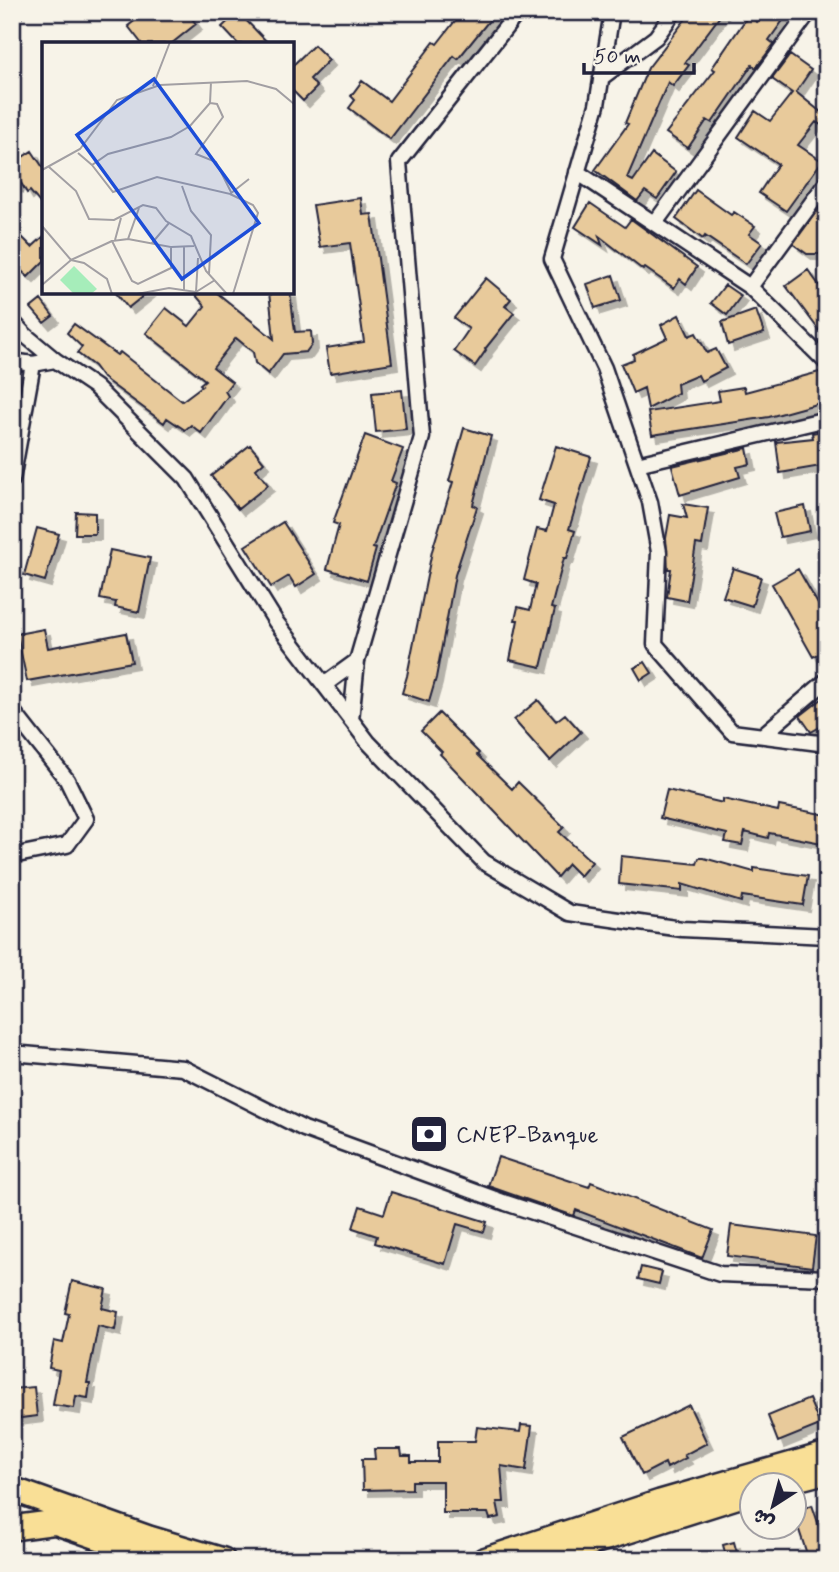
<svg xmlns="http://www.w3.org/2000/svg" width="839" height="1572" font-family="Mynerve,'Playpen Sans Arabic',sans-serif">
  <defs>
    <filter id="shadow"><feDropShadow dx="6" dy="6" stdDeviation="0" flood-color="#0004"/></filter>
  </defs>
  <rect width="100%" height="100%" fill="#f7f3e8"/>
  <filter id="ink" filterUnits="userSpaceOnUse"><feTurbulence type="fractalNoise" baseFrequency=".0143" numOctaves="2"/><feDisplacementMap in="SourceGraphic" scale="14" xChannelSelector="R" yChannelSelector="G"/><feConvolveMatrix kernelMatrix="1 2 1 2 8 2 1 2 1" color-interpolation-filters="sRGB"/></filter>
  <g filter="url(#ink)">
    <!-- building -->
    <path fill="#e8ca9b" stroke="#22223b" stroke-width="2" filter="url(#shadow)" d="M146,12H187L196,24L171,44H142L128,26Z
      M238,12L269,44H238L222,27Z
      M462,12H496L458,59L454,56L390,139L349,108L355,100L351,96L362,81L389,101L434,42L437,44Z
      M691,12H723L685,63L689,65L673,86L668,82L627,178L633,181L652,154L676,172L657,199L645,191L637,201L595,170L628,124L625,123L648,68Z
      M764,12H789L769,40L774,44L756,68L752,65L712,123L707,120L688,148L666,133L715,70L712,68L748,16L757,22Z
      M314,45L329,60L310,79L317,87L303,101L292,90V66Z
      M790,55L811,70L796,92L827,117L821,125L816,122L798,145L822,161L786,211L759,193L778,164L738,137L755,111L770,121L792,93L772,79Z
      M32,151L44,169V208L30,191L27,193L21,183L12,189V164Z
      M696,190L731,215L734,212L755,226L749,234L762,243L746,264L705,236L703,239L676,219Z
      M361,198L363,215L372,214L392,363L330,373L326,348L364,342L350,243L320,247L313,205Z
      M590,203L625,227L631,219L697,267L686,284L680,279L674,288L645,268L643,270L599,236L602,245L575,227Z
      M820,207L827,212V248L823,254H807L793,244Z
      M21,236L32,247L44,236V261L28,277L12,262V245Z
      M808,270L827,296V341L786,286Z
      M613,275L621,300L595,308L587,284Z
      M486,278L511,299L505,306L514,313L485,349L486,350L475,366L454,351L469,329L454,318Z
      M725,285L741,296L727,315L711,303Z
      M115,292H148L128,308Z
      M193,292H216L274,339L269,292H290L295,332L311,331L312,344L306,352L283,354L268,374L255,363L253,352L236,338L213,367L232,382L225,391L228,396L201,433L191,425L185,430L167,418L164,423L103,378L94,366L77,353L82,347L67,333L74,324L117,355L120,352L182,401L202,386L200,384L205,380L146,333L166,308L189,326L205,306Z
      M41,300L53,316L44,323L31,308Z
      M756,310L764,333L728,345L722,322Z
      M679,315L689,336L696,333L707,353L716,349L726,368L701,381L698,375L677,384L678,393L648,409L644,388L633,393L621,364L634,359L633,354L667,338L661,325Z
      M823,371L827,380V401L769,417L652,435L648,412L720,401L718,391L744,387L745,392Z
      M402,390L406,429L376,432L372,393Z
      M464,428L491,436L473,505L477,507L455,575L436,678L429,702L402,693L407,676L432,551L453,482L449,481Z
      M827,430V465L780,473L776,442L813,438L812,433Z
      M365,435L403,449L391,481L396,483L373,548L376,549L367,581L327,569L339,525L333,523Z
      M250,445L264,462L256,469L268,485L238,509L211,476Z
      M556,446L591,457L569,529L575,531L567,558H564L551,608L555,609L541,667L510,660L518,620H515L518,607L530,610L536,584L524,580L537,529L547,531L554,505L539,500Z
      M747,448L750,464L737,467L740,477L680,495L672,466Z
      M683,504L708,508L702,545L696,544L687,601L667,597L671,569H668L666,538L670,515L687,518Z
      M805,506L810,531L780,537L774,513Z
      M76,512L95,513V534H75Z
      M283,522L316,574L296,587L289,576L271,587L245,546Z
      M37,528L59,534L45,581L24,575Z
      M110,550L150,558L139,612L115,607L116,602L100,599Z
      M733,568L761,577L752,606L723,597Z
      M798,569L827,620V650L813,657L772,584Z
      M44,629L48,648L126,633L132,662L27,681L17,634Z
      M645,662L652,673L641,680L634,668Z
      M827,695V723L811,732L800,716Z
      M538,700L556,721L565,714L581,732L550,761L514,720Z
      M439,713L479,753L477,755L512,789L518,782L564,827L559,832L592,862L580,876L568,864L557,877L440,754L442,752L421,731Z
      M667,790L723,803V799L778,811L779,806L827,815V844L769,833L768,838L745,832L742,845L725,842L727,834L660,818Z
      M621,856L697,864L699,858H704L754,872V868L808,876L803,905L742,896L741,902L682,884V891L619,884Z
      M498,1157L589,1187L591,1182L713,1230L702,1258L576,1210L574,1216L488,1186Z
      M391,1192L487,1222L484,1232L457,1224L445,1264L375,1243L377,1236L353,1228L360,1206L384,1214Z
      M731,1225L816,1236L812,1267L727,1256Z
      M641,1267L662,1272L659,1284L638,1279Z
      M72,1281L106,1289L102,1308L118,1312L115,1330L98,1326L87,1383H90L88,1398L76,1396L74,1408L53,1405L59,1370L49,1368L54,1341L63,1343L69,1314L65,1313Z
      M34,1387L37,1416L12,1419V1389Z
      M809,1399L820,1425L778,1442L768,1416Z
      M689,1405L707,1443L684,1455L686,1458L667,1468L665,1463L642,1475L623,1437Z
      M521,1425L532,1426L526,1470L501,1466L504,1502H497L500,1517L490,1519L488,1513H443V1481H412V1489L363,1490L362,1459H375L374,1449H401L402,1456H411V1462H438V1441H475L477,1427L520,1432Z
      M812,1505L827,1549V1560H809L794,1515V1512Z
      M734,1542L739,1560H727L723,1545Z"/>
    <g fill="none" stroke-linecap="round" stroke-linejoin="round">
      <defs>
        <path id="minor" d="M612,12L597,105L552,259L604,368L650,502L659,552L655,644L732,732L827,744
          M12,15L15,12
          M601,78L656,37L674,12
          M577,172L750,287
          M827,182L750,287L827,363
          M655,223L809,12
          M12,321L25,335L55,360
          M12,361L33,364L55,360L95,387L187,479L276,622L368,742L484,862L570,913L682,929L827,936
          M637,464L827,419
          M12,480L33,364
          M357,661L422,437L399,162L518,12
          M324,685L357,661L351,720
          M12,710L67,780L86,819L67,845L12,856
          M763,735L827,680
          M12,1053L183,1068L304,1129L506,1203L720,1274L827,1278"/>
        <path id="primary" d="M777,1484L827,1471
          M12,1489L149,1538L223,1560
          M54,1522L164,1560
          M12,1528L57,1522
          M484,1560L660,1502L827,1454
          M537,1560L752,1492"/>
      </defs>
      <!-- minor casing -->
      <use href="#minor" stroke="#22223b" stroke-width="19"/>
      <!-- primary casing -->
      <use href="#primary" stroke="#22223b" stroke-width="28"/>
      <!-- minor -->
      <use href="#minor" stroke="#f7f3e8" stroke-width="14"/>
      <!-- primary -->
      <use href="#primary" stroke="#f9df96" stroke-width="23"/>
    </g>
  </g>
  <!-- icons -->
  <defs>
    <symbol id="bank-square" viewBox="-11 -11 22 22"><rect x="-9" y="-9" width="18" height="18" rx="4" fill="#22223b" stroke="#f7f3e8"/><path d="M-6-4H6V4H-6ZM0-2.3a2.3 2.3 0 1 0 0 4.6a2.3 2.3 0 1 0 0-4.6Z" fill="#fff"/></symbol>
  </defs>
  <g fill-rule="evenodd">
    <use href="#bank-square" x="407" y="1112" width="44" height="44"/>
  </g>
  <g text-anchor="middle" stroke-width="5" stroke-linejoin="round" paint-order="stroke">
    <!-- poi labels -->
    <g font-size="23" fill="#22223b" stroke="#f7f3e8" text-anchor="start">
      <text x="456" y="1142">CNEP-Banque</text>
    </g>
  </g>
  <!-- overview -->
  <g transform="translate(42 42)">
    <rect width="252" height="252" fill="#f7f3e8"/>
    <path d="M32,224L55,247L49,252H32L18,238Z" fill="#a6edba"/>
    <path fill="none" stroke="#a29fa3" stroke-width="2" d="M111,44L128,0M168,61L175,62L181,75L154,112L174,120L189,150M36,111L50,123L66,112L129,95L148,84L168,61L169,40M50,123L71,150L115,135L188,152L207,137M7,125L34,149L47,177L72,178L101,163L114,166L124,179L149,194L164,229L185,252M0,128L38,107L75,58L118,43L205,39L234,47L252,62M140,144L149,169L169,193L167,232M188,152L211,163L216,171L191,252M0,184L29,218L70,199M86,197L129,205V226L96,242L90,239L70,199L86,197L97,166M73,198L79,176M110,201L127,181M142,204V248M129,205L152,204M0,243L29,218L42,221L65,237L70,252M154,250L156,216M95,252L127,246L154,250L173,238"/>
    <path fill="#1d4ed8" fill-opacity="0.15" stroke="#1d4ed8" stroke-width="3.5" d="M112,37L217,181L140,237L35,93Z"/>
    <rect width="252" height="252" fill="none" stroke="#22223b" stroke-width="3.5"/>
  </g>
  <!-- margin -->
  <rect width="839" height="1572" fill="none" stroke="#f7f3e8" stroke-width="42"/>
  <rect x="21" y="21" width="797" height="1530" fill="none" stroke="#22223b" stroke-width="2.5" filter="url(#ink)"/>
  <!-- north arrow -->
  <g transform="translate(773 1506) rotate(216)"><circle r="33" fill="#f7f3e8" stroke="#a29fa3" stroke-width="2"/>
  <path d="M0-5L12 26L0 18L-12 26Z" fill="#22223b"/>
  <text y="-10" font-size="19" font-weight="bold" text-anchor="middle" fill="#22223b">ش</text>
  </g>
  <!-- scale -->
  <path d="M584 63v10h110v-10" fill="none" stroke="#22223b" stroke-width="3.5"/>
  <text x="594" y="63" font-size="21" fill="#22223b" stroke="#f7f3e8" stroke-width="5" paint-order="stroke">50 m</text>
</svg>
